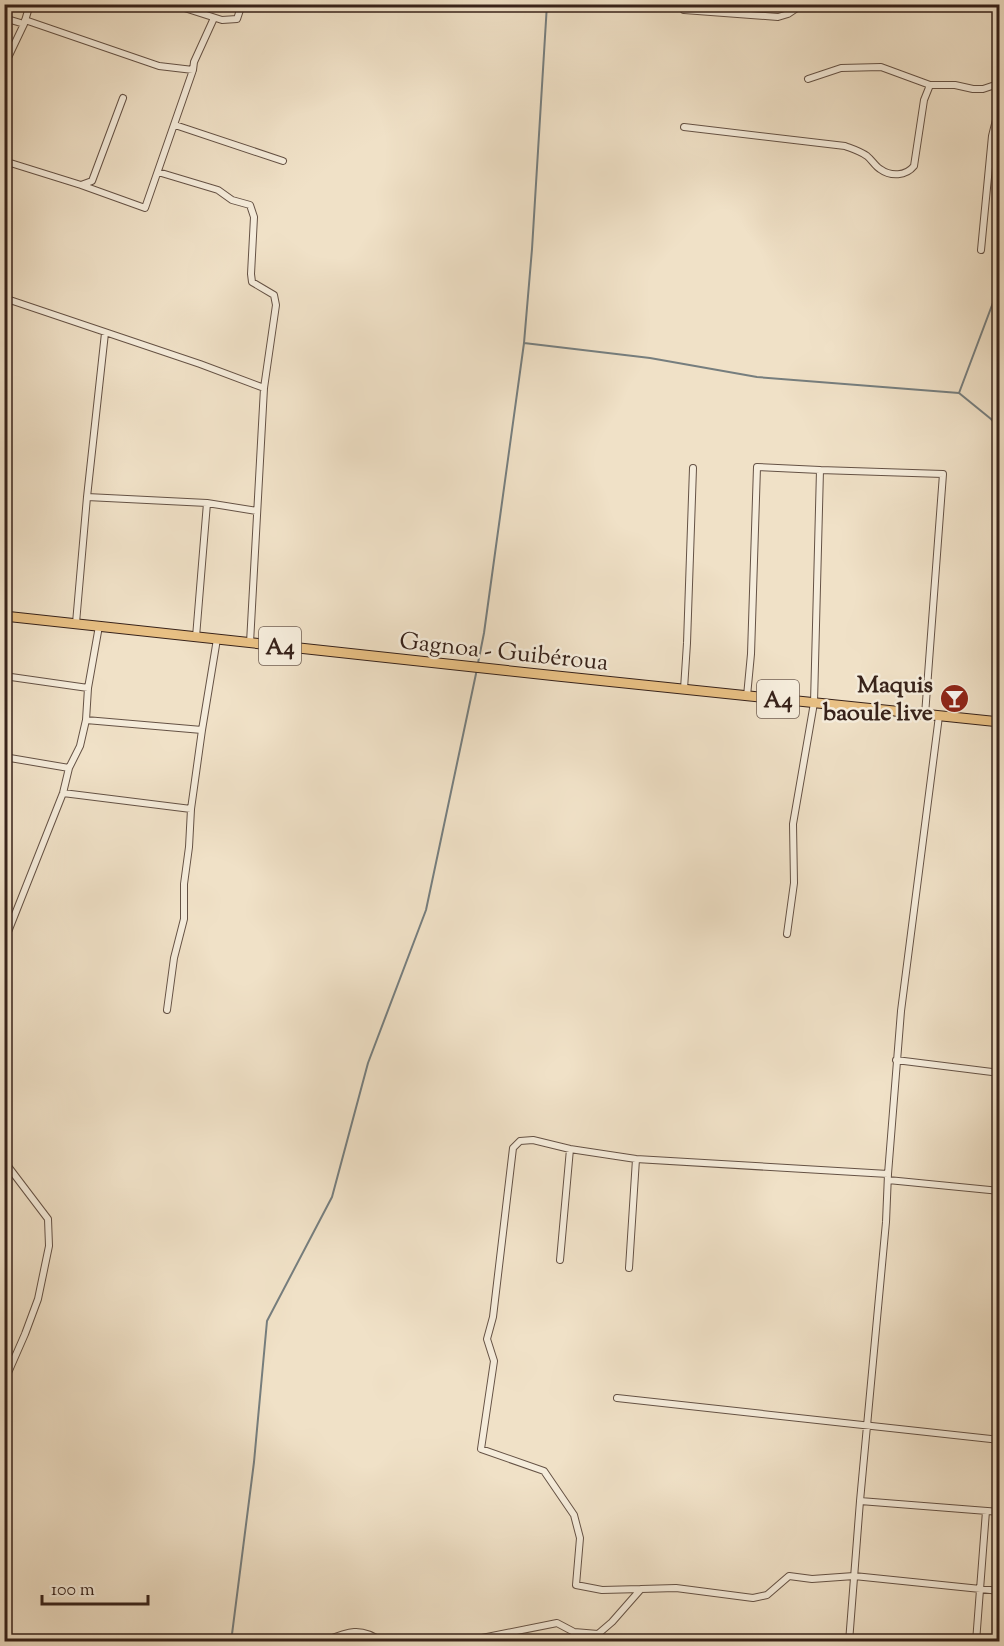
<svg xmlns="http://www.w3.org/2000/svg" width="1004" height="1646" font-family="'Sorts Mill Goudy',serif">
  <rect width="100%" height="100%" fill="#f0e1c7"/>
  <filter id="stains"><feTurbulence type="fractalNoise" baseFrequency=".00333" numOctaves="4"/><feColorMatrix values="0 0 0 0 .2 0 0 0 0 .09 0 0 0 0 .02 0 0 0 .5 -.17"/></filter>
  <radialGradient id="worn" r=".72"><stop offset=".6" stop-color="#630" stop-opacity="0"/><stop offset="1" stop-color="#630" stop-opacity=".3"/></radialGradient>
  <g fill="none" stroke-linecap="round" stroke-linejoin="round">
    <!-- stream -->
    <path stroke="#767e7e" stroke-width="2" d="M524,343L650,358L757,377L959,393L1000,284
      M959,393L991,419L1000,429
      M478,663L484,633L524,343L532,249L547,4
      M231,1642L254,1462L267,1321L332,1197L368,1063L426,910L477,669"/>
    <defs>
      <path id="minor" d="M172,4L222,20L237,19L242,4
        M684,10L778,17L788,14L803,4
        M4,18L24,24
        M25,20L159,66L193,70
        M4,66L24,24L30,4
        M808,79L841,68L881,67L930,85H955L973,89H983L998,84
        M175,125L283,161
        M684,127L845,146C853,149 860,151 867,156C872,160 875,166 880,169C891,177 906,176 914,166L924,100L930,85
        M4,161L81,185L92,181L123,98
        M158,172L218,190L232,200L250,205L254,217L251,274L252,282L274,295L276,305L264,388L250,643
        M81,185L145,208L193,70L194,62L214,18
        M981,250L992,136L997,116L1000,70
        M4,298L200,364L264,388
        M820,470L943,474L925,715
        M87,497L207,503L257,511
        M76,623L87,497L105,333
        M196,637L207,503
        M4,676L88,688
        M684,689L687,643L693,468
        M747,696L751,654L757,467L820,470L814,703L793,824L794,883L787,934
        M86,720L202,730
        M4,757L69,768
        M63,793L191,809
        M4,942L63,793L69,768L80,746L86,720L88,688L99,626
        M167,1010L174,958L184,919V884L189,847L191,809L202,730L217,639
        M896,1060L1000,1073
        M4,1161L48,1219L49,1246L38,1299L25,1334L4,1382
        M888,1180L1000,1191
        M560,1260L570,1149
        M629,1268L636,1159
        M617,1398L1000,1440
        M860,1501L1000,1512
        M641,1589L602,1590L576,1585L580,1538L574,1515L544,1471L481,1449L494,1361L487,1339L493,1317L513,1148L520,1141L533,1140L570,1149L636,1159L888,1174
        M325,1641C347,1632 361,1626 382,1642
        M462,1642L557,1623L574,1632L598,1634L612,1622L641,1589L676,1588L753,1598L767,1595L789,1576L812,1579L854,1576L1000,1591
        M849,1642L860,1501L886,1222L888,1174L901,1011L939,716
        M976,1642L986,1511"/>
      <path id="primary" d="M4,616L557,676L1000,722"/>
    </defs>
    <!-- minor casing -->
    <use href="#minor" stroke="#655245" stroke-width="8"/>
    <!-- primary casing -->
    <use href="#primary" stroke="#37221a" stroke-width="11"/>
    <!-- minor -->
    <use href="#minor" stroke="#f5ecdb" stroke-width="6"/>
    <!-- primary -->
    <use href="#primary" stroke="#e8c084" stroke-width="9"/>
  </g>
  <!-- icons -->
  <defs>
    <symbol id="bar-disc" viewBox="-11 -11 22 22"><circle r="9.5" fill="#8f2418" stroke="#f5ecdb"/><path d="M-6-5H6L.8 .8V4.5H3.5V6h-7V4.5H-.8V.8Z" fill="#fff"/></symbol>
  </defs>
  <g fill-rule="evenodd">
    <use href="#bar-disc" x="938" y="682" width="33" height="33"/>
  </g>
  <g text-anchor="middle" stroke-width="5" stroke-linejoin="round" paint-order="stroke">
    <!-- shield labels -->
    <g fill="#f5ecdb" stroke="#705f54" stroke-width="1.5">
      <rect x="259" y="627" width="42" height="38" rx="4.5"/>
      <rect x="757" y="680" width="42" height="38" rx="4.5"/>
    </g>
    <g font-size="22" font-weight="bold" fill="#37221a">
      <text x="280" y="654">A4</text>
      <text x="778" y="707">A4</text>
    </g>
    <!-- street labels -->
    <g font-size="24" fill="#37221a" stroke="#f5ecdb">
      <text transform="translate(504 651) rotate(6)" y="8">Gagnoa - Guibéroua</text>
    </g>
    <!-- poi labels -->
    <g font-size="24" font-weight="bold" fill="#37221a" stroke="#f5ecdb" text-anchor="end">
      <text x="933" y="692">Maquis<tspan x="933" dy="28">baoule live</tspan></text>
    </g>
  </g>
  <!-- margin -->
  <rect width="1004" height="1646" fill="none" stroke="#f0e1c7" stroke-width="24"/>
  <rect x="6" y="6" width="992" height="1634" fill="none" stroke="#37221a" stroke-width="3"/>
  <rect x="12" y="12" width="980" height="1622" fill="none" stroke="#37221a" stroke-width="1.5"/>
  <!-- scale -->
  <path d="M42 1595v9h106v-9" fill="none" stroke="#37221a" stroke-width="3"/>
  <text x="51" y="1595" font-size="18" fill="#37221a" stroke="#f5ecdb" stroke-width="4.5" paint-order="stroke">100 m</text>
  <rect width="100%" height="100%" filter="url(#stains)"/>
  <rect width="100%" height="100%" fill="url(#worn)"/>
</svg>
